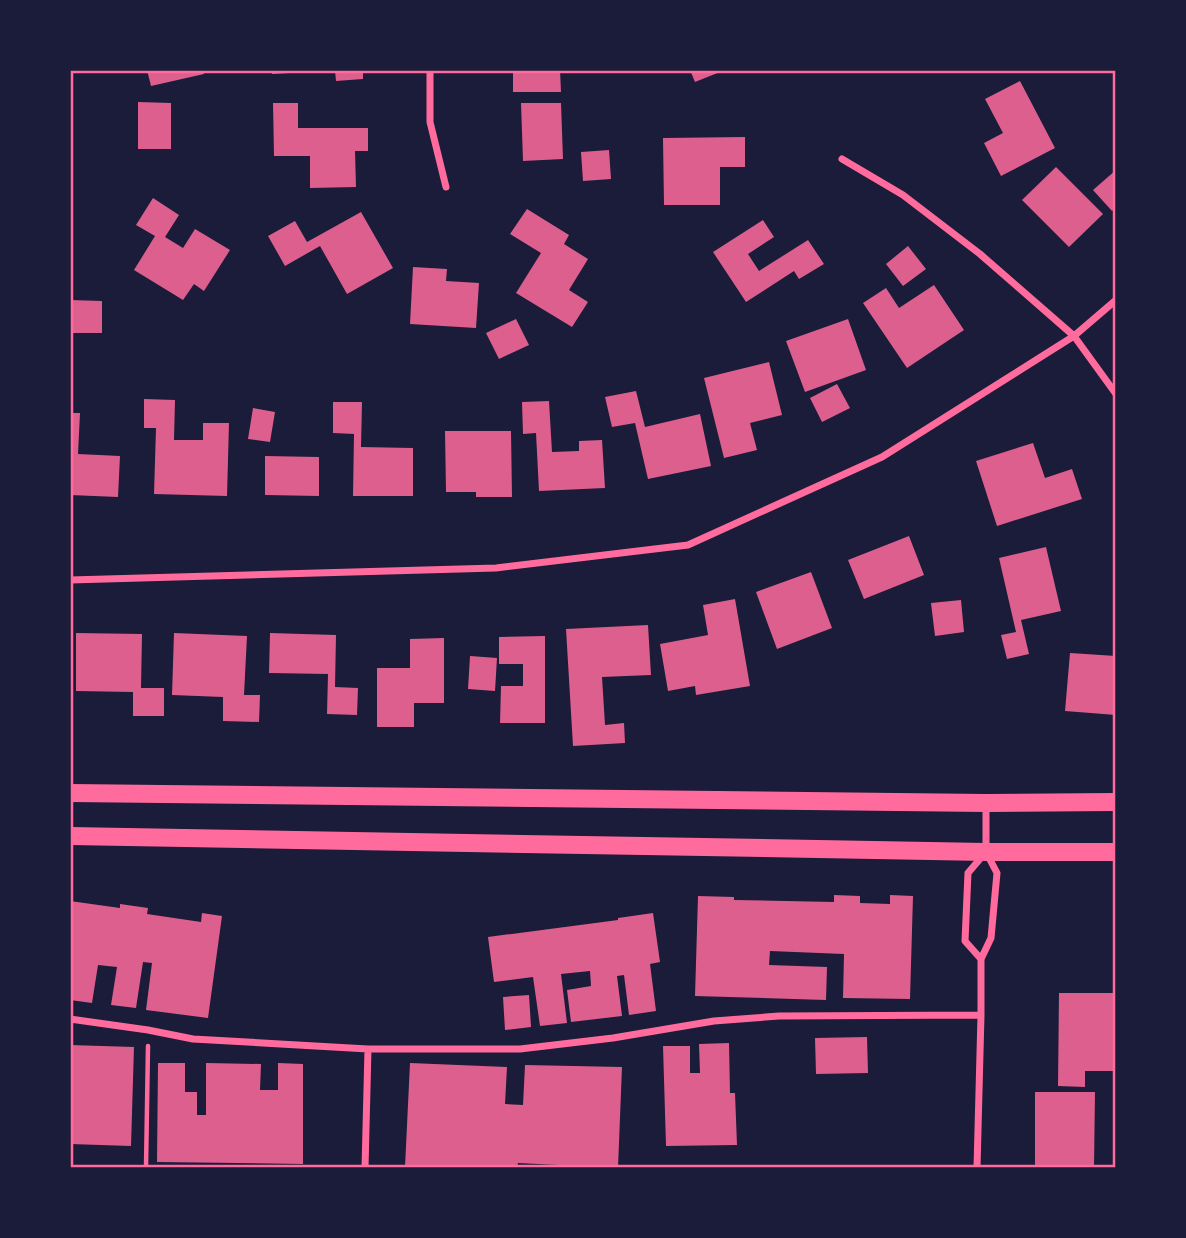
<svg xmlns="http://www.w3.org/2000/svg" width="1186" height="1238" font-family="'Source Serif 4',serif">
  <rect width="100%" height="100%" fill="#1b1b3a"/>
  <!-- building -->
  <path fill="#dd5f8e" d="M147,70H203L204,74L151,86Z
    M272,70H306V72L272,74Z
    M335,70H363V79L336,81Z
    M513,70H560L561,92H513Z
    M690,70H725L695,82Z
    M1020,81L1055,148L1001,176L984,143L1003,133L985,99Z
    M138,102L171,103V149H138Z
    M273,103H298V128H368V151H355L356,187L310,188V156H274Z
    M521,103H561L563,159L523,161Z
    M745,137V167H720V205H664L663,138Z
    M609,150L611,179L583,181L581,152Z
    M1056,167L1103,214L1069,247L1022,200Z
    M1116,170V207L1112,211L1093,190Z
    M153,198L179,215L165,237L183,248L195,229L230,250L204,291L194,284L183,300L134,270L155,236L136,225Z
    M527,209L569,235L564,244L588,259L569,290L588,302L572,327L516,293L541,253L510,234Z
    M361,212L393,268L347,294L320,246L285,266L268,236L295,221L307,242Z
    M763,220L774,237L748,254L759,271L808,240L824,264L799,279L794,271L746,302L713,252Z
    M908,246L926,269L903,286L886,264Z
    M413,267L447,269L446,281L479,283L476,328L410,324Z
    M934,285L964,330L907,368L863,303L886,288L899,308Z
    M70,300L102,301V333H70Z
    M516,319L529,345L499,359L486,333Z
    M848,319L866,370L805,392L786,341Z
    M769,362L782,415L750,423L757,450L724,458L704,378Z
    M837,384L850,408L822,422L810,398Z
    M636,391L645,427L700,414L711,466L648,479L635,423L612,427L605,397Z
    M144,399L175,400L174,440H203V423H229L227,496L154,494L156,428H144Z
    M549,401L552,452L579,451V441L602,440L605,488L539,491L536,433L523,434L522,402Z
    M333,402H362L361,447L413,448V496H353L354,434L333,433Z
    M253,408L275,412L270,442L248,439Z
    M70,413H80L78,454L120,456L118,497L70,495Z
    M445,431H511L512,497H476V492H446Z
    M1033,443L1045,478L1072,469L1082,499L997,526L976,461Z
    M265,456L319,457V496L265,495Z
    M909,536L924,575L864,599L848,560Z
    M1046,547L1061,611L1021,620L1029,654L1007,659L1001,635L1016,632L999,558Z
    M811,572L832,628L777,649L756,592Z
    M735,599L750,686L696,695L695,686L668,691L660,644L708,635L703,605Z
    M961,600L964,632L935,636L931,603Z
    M648,625L651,675L602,677L605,725L624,723L625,743L573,746L566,629Z
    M76,633L142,634L141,688H164V716H133V692L76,691Z
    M174,633L247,636L244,695H260L259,722L223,721V697L172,695Z
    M270,633L336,635L335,687L358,688L357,715L327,714L328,674L269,673Z
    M545,636V723H500L501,686H523V664H499V637Z
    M444,638V703H414V727H377V668H410V639Z
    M1070,653L1116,656V715L1065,711Z
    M470,656L497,658L495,691L468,689Z
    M834,895L860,896V903L890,904V895L913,896L910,999L843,998L844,954L770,951L769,965L827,967L826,1000L695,996L698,896L734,897V900L834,902Z
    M70,901L120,908V904L148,908L147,914L201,922L202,913L222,916L208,1018L146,1010L152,963L143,962L136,1008L111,1005L117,967L98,965L92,1003L70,1000Z
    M653,913L660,962L650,964L656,1011L629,1015L624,975L617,976L622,1016L571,1022L567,990L591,986L590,971L561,974L567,1023L540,1026L533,977L494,982L488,937L618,920V918Z
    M1059,993H1116V1071H1085V1087L1058,1086Z
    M529,995L531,1027L505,1030L503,997Z
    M867,1037L868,1073L816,1074L815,1038Z
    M729,1043L730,1093H735L737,1145L666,1146L663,1046H690V1073H700L699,1044Z
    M70,1045L134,1047L131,1146L70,1144Z
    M158,1063H185V1092H197V1115H206V1063L261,1064L260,1090H278V1063L303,1064V1164L157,1162Z
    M410,1063L507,1067L505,1104L523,1105L525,1065L622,1067L618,1168L518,1163L517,1167L427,1165V1168L405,1167Z
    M1035,1092H1095L1094,1168H1035Z"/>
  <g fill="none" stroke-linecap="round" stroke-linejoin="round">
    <!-- path -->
    <path stroke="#ff6b9d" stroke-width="4.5" d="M146,1168L148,1046"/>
    <!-- minor -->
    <path stroke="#ff6b9d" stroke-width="7" d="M430,70V122L446,187
      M842,159L903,195L980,254L1074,336L1116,394
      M70,580L496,568L688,545L882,457L1074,336L1116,300
      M981,959L965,941L968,873L985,853
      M70,1019L148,1030L193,1039L368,1049H520L613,1038L714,1021L779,1016L981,1015
      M365,1168L368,1049
      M977,1168L981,1015V959L991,938L997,873L986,852V803"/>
    <!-- primary -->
    <path stroke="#ff6b9d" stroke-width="18" d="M70,793L986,803L1116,802
      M70,836L986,852H1116"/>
  </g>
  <!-- border -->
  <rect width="1186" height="1238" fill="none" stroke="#1b1b3a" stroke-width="144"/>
  <rect x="72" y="72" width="1042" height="1094" fill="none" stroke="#ff6b9d" stroke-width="2.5"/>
</svg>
